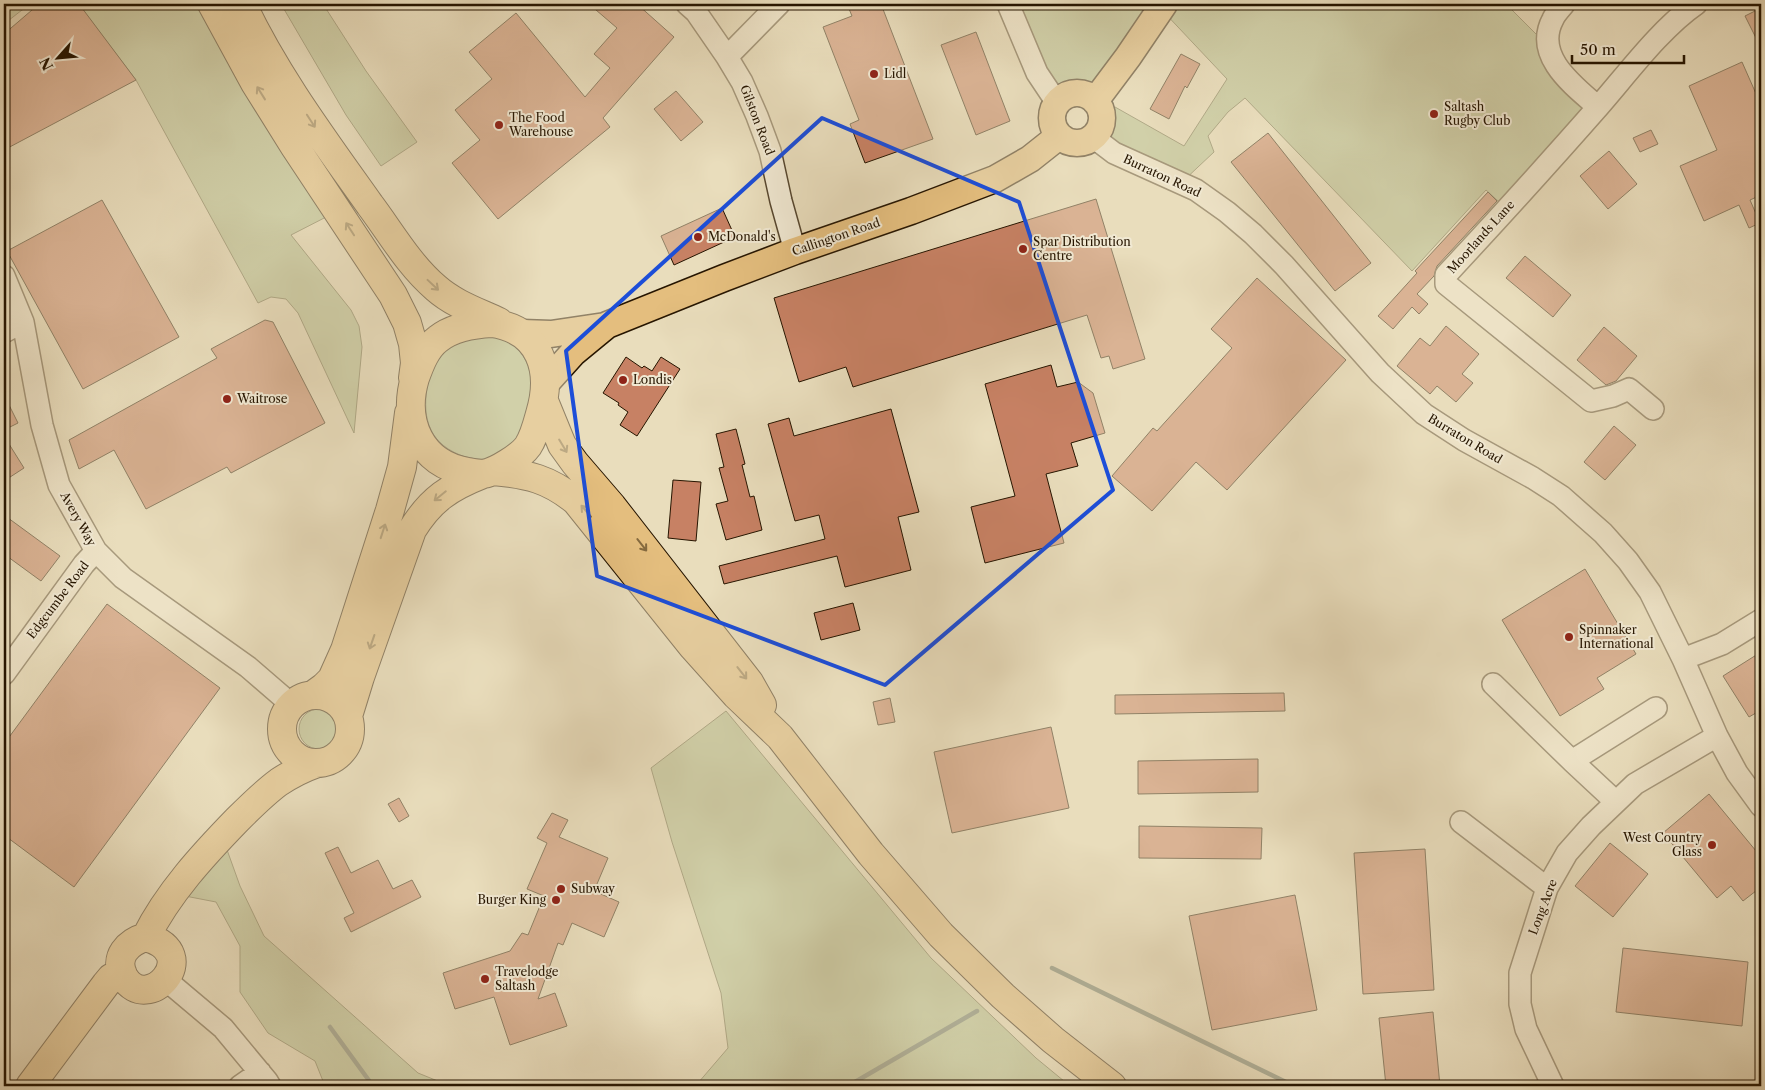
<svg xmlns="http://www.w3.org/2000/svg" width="1765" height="1090" font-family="'Libre Caslon Text',serif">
  <rect width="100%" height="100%" fill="#e9ddbc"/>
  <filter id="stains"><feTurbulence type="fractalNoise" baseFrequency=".004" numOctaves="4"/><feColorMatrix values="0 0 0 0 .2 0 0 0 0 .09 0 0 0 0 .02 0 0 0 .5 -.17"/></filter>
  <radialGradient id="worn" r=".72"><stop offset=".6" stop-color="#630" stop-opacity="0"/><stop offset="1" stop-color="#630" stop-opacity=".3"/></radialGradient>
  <!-- green -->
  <path fill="#b4c292" stroke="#6d6c49" d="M4,4H34L22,10L4,24Z
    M78,4H204L330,215L291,235L351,310L359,326L362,347L354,433L298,313L286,299L271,297L258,303L136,80Z
    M281,4H323L366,71L417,142L381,166L346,115Z
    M1009,4H1506L1538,36L1598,107L1507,209L1486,190L1412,271L1245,98L1228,112L1208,136L1214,152L1181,183L1099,131L1102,118L1100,108L1115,107L1184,146L1227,79L1161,9L1085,94C1073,93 1066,94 1057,103Z
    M474,334C483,335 493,335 501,338C521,344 534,371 534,391C534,400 521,432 517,443C508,448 496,458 487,459C478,460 468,458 460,455C426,441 422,414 428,381C430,372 435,357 443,350C452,344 465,339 474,334Z
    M299 729a20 20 0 1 1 40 0a20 20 0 1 1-40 0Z
    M726,711L931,958L1036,1058L1070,1086H693L698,1083L728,1048L721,993L672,842L651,768Z
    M226,847L240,886L264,936L418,1073L450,1086H325L315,1061L268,1033L240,992V946L216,902L185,896Z"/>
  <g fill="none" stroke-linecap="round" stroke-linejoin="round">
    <!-- stream -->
    <path stroke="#6a796b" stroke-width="4.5" d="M1052,968L1294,1086
      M330,1027L373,1086
      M848,1086L977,1011"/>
  </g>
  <!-- building -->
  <path fill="#c78164" stroke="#261500" d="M39,4H79L136,80L4,150V34Z
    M589,4H637L674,37L603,118L610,127L498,219L452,163L480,140L455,110L492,79L469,52L516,13L585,97L610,68L594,54L617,28Z
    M847,4H881L933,139L865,163L850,124L859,120L823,27L852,16Z
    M1761,8V48L1745,16Z
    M976,32L1010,121L976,135L941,45Z
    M1181,54L1200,64L1187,88L1185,86L1169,119L1150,109Z
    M1742,62L1761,105V195L1750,200L1760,223L1749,228L1739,205L1704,221L1680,166L1717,150L1689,86Z
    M676,91L703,122L681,141L654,109Z
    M1651,130L1658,144L1640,152L1633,138Z
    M1268,133L1371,263L1335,291L1231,162Z
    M1609,151L1637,184L1608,209L1580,176Z
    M1488,192L1497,201L1437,266L1434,276L1417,294L1428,304L1419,314L1412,307L1393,329L1378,316L1417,273L1415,271Z
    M1096,199L1145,359L1113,369L1109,356L1101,358L1087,315L853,387L846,367L799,382L774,298Z
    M102,200L179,337L83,389L7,251Z
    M722,208L735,237L674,265L661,236Z
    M1525,256L1571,295L1553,317L1506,278Z
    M1257,278L1346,360L1227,490L1196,462L1152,511L1112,476L1153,428L1157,431L1232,348L1211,329Z
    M265,320L273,322L325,423L231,473L227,467L146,509L114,450L79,469L69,440L217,358L211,349Z
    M1446,326L1479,354L1462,374L1473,383L1456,402L1437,386L1430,394L1397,366L1420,338L1430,346Z
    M1604,327L1637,356L1616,381L1606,385L1577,360Z
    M626,357L642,368L644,366L652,371L661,357L680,369L637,436L620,425L628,412L618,405L619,403L603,393Z
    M1051,365L1057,387L1078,382L1093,393L1105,433L1071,443L1078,466L1046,474L1064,543L985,563L971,507L1015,496L985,384Z
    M4,395L18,423L4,430Z
    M891,409L919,512L898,517L911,570L845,587L837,556L724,584L719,566L825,539L819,515L795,521L768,424L789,418L794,436Z
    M1614,426L1636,445L1605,480L1584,462Z
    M736,429L745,464L742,465L750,497L754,496L762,530L726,540L716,504L728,501L719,468L724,467L716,434Z
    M4,436L24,468L4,481Z
    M673,480L701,482L696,541L668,538Z
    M4,515L60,556L41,581L4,554Z
    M1585,569L1636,654L1597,678L1604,689L1560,716L1502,620Z
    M853,603L860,630L821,640L814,613Z
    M107,604L220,688L74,887L4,835V744Z
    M1761,652V710L1749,717L1723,676Z
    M1284,693L1285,711L1115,714V695Z
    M890,698L895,722L878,725L873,702Z
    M1051,727L1069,808L952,833L934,752Z
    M1258,759V792L1138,794V761Z
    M1709,794L1761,857V887L1743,901L1731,886L1717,898L1663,833Z
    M399,798L409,816L399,822L388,804Z
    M552,813L568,820L559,837L608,858L594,891L619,902L604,937L572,923L563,945L558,943L538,999L555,993L567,1026L510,1045L494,997L455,1009L443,973L510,951L522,933L528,935L544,896L527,889L547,843L537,838Z
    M1139,826L1262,828L1261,859L1139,858Z
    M1610,843L1648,874L1613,917L1575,886Z
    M338,847L351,873L378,860L393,889L412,880L421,897L351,932L344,918L354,913L325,853Z
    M1425,849L1434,990L1363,994L1354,853Z
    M1295,895L1317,1010L1212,1030L1189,916Z
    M1623,948L1748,962L1742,1026L1616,1012Z
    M1433,1012L1440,1086H1386L1379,1018Z"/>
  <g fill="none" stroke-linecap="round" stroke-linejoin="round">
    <defs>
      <path id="minor" d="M687,4L696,12L727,57L742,82L757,116L770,151L781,201L795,251
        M1008,4L1037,73L1057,103
        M1564,4C1560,9 1555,14 1553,19C1533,56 1574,86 1598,107
        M727,57L779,4
        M1093,137L1114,153L1196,190L1227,212L1253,234L1284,265L1380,373L1424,414L1464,440L1533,478L1561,496L1603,533L1628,561L1650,592L1683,659L1717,736L1737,773L1761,806
        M4,276L23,322L42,425L59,485L96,551L123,578L248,667L292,705
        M4,332L23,322
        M1653,409L1629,389L1613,396L1591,401L1446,284V275C1498,219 1549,163 1599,106C1627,74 1661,28 1696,4
        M1683,659L1722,644L1761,620
        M4,674L84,564L96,551
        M1493,684L1572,761
        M1616,802L1572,761L1656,708
        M1461,822L1547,888
        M166,980L223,1028L267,1081L270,1086
        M240,1086L260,1072
        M1553,1086L1526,1029L1520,1004V973L1547,888L1567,853L1591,826L1635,784L1717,736"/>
      <path id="major" d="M1052 118a25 25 0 1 1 50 0a25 25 0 1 1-50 0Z
        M1095,101L1128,57L1164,4
        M522,333L551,334L605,326
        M546,383L573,353L607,325L724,278L795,251L911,211L995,179L1030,159L1059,136"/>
      <path id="highway" d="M212,4L255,83L295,147L393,295L407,323L413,344L415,363L413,378
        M242,4C276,76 324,140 370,205C391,233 409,265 436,288C454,304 478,312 499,322
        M492,323C541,330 553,371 540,414C537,425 534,437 528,446C521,456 496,472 483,474C479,474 473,473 468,472C420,464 402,421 415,378C420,364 426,348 438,339C453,327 473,324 492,323Z
        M544,401L562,445L575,463L612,506L749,682L762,705
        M493,471C528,474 549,479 576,501L693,647L736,695L780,737L871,854L941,935L1003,996L1053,1040L1112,1086
        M313,695L324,687L332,679L345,650L390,510L402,467L409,413
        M282 729a34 34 0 1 1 68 0a34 34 0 1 1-68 0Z
        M348,716L360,677L412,530C431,499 450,487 483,474
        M146,937C168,893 203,855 237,820C250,807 264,793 279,782C291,774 303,768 317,763
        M146,937C205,954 147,1016 124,977C113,957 128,942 146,937Z
        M30,1086L106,984L111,978L122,972"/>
    </defs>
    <!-- minor casing -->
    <use href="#minor" stroke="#57472f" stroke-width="24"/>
    <!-- major casing -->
    <use href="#major" stroke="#261500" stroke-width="29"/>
    <!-- highway casing -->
    <use href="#highway" stroke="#261500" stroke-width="30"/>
    <!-- minor -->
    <use href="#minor" stroke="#f1e9d3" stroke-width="21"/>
    <!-- major -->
    <use href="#major" stroke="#e4be7e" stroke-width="26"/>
    <!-- highway -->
    <use href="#highway" stroke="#e4be7e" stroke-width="28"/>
  </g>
  <!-- one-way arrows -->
  <defs><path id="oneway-shaft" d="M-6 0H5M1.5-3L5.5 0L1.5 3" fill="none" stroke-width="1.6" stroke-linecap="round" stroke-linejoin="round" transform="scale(1.25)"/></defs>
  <g stroke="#856a3f">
    <use href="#oneway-shaft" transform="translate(261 93) rotate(-122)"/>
    <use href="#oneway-shaft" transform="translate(311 121) rotate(57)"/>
    <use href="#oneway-shaft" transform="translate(350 229) rotate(-123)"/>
    <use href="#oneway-shaft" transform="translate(433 285) rotate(43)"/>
    <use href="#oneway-shaft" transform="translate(563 446) rotate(59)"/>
    <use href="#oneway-shaft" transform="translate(440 496) rotate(141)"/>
    <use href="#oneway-shaft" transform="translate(586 511) rotate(-131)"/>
    <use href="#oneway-shaft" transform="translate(383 531) rotate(-72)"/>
    <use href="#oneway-shaft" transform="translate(642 545) rotate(52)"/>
    <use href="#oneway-shaft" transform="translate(372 642) rotate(109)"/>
    <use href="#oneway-shaft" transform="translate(742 673) rotate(52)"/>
  </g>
  <!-- marked area -->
  <path d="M0 0H1765V1090H0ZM822,118L1019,202L1113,490L885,685L597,576L566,351Z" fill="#e9ddbc" fill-opacity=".55" fill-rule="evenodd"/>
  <path fill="none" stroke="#1d4ed8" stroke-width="4" stroke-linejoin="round" d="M822,118L1019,202L1113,490L885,685L597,576L566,351Z"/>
  <!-- markers -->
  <g fill="#8f2418" stroke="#f1e9d3" stroke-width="2">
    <circle cx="874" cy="74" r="5"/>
    <circle cx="1434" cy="114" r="5"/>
    <circle cx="499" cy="125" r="5"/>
    <circle cx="698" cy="237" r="5"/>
    <circle cx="1023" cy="249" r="5"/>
    <circle cx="623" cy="380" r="5"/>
    <circle cx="227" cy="399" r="5"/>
    <circle cx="1569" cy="637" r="5"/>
    <circle cx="1712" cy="845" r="5"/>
    <circle cx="561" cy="889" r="5"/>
    <circle cx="556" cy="900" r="5"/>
    <circle cx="485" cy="979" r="5"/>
  </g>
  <g text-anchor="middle" stroke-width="4" stroke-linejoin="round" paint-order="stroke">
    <!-- poi labels -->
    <g font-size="12" fill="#261500" stroke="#f1e9d3" text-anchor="start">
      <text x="884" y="78">Lidl</text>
      <text x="1444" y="111">Saltash<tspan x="1444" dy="14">Rugby Club</tspan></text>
      <text x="509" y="122">The Food<tspan x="509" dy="14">Warehouse</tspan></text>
      <text x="708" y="241">McDonald's</text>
      <text x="1033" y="246">Spar Distribution<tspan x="1033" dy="14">Centre</tspan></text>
      <text x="633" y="384">Londis</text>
      <text x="237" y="403">Waitrose</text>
      <text x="1579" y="634">Spinnaker<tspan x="1579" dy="14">International</tspan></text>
      <text x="1702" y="842" text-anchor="end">West Country<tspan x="1702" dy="14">Glass</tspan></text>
      <text x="571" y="893">Subway</text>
      <text x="546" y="904" text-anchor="end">Burger King</text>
      <text x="495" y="976">Travelodge<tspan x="495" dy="14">Saltash</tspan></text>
    </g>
    <!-- street labels -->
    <g font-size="12" fill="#261500" stroke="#f1e9d3">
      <text transform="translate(757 120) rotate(69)" y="4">Gilston Road</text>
      <text transform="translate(1162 176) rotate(25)" y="4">Burraton Road</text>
      <text transform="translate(836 237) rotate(-19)" y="4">Callington Road</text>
      <text transform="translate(1481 237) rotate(-48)" y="4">Moorlands Lane</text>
      <text transform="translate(1465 439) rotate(31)" y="4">Burraton Road</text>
      <text transform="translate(78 519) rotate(61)" y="4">Avery Way</text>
      <text transform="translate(58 600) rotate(-53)" y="4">Edgcumbe Road</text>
      <text transform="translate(1543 907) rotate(-69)" y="4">Long Acre</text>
    </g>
  </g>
  <!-- margin -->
  <rect width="1765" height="1090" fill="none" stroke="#e9ddbc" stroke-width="20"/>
  <rect x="5" y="5" width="1755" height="1080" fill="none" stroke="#261500" stroke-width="2.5"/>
  <rect x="10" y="10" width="1745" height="1070" fill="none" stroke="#261500"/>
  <!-- north arrow -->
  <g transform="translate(58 58) rotate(243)" stroke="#f1e9d3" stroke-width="4" paint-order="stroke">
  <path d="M0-4L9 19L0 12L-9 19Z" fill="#261500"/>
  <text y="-8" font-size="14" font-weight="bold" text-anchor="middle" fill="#261500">N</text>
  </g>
  <!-- scale -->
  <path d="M1572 55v8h112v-8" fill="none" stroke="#261500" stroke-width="2.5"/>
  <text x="1580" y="55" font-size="15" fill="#261500" stroke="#f1e9d3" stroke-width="4" paint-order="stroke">50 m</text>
  <rect width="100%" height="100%" filter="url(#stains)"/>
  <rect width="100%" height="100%" fill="url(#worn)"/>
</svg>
